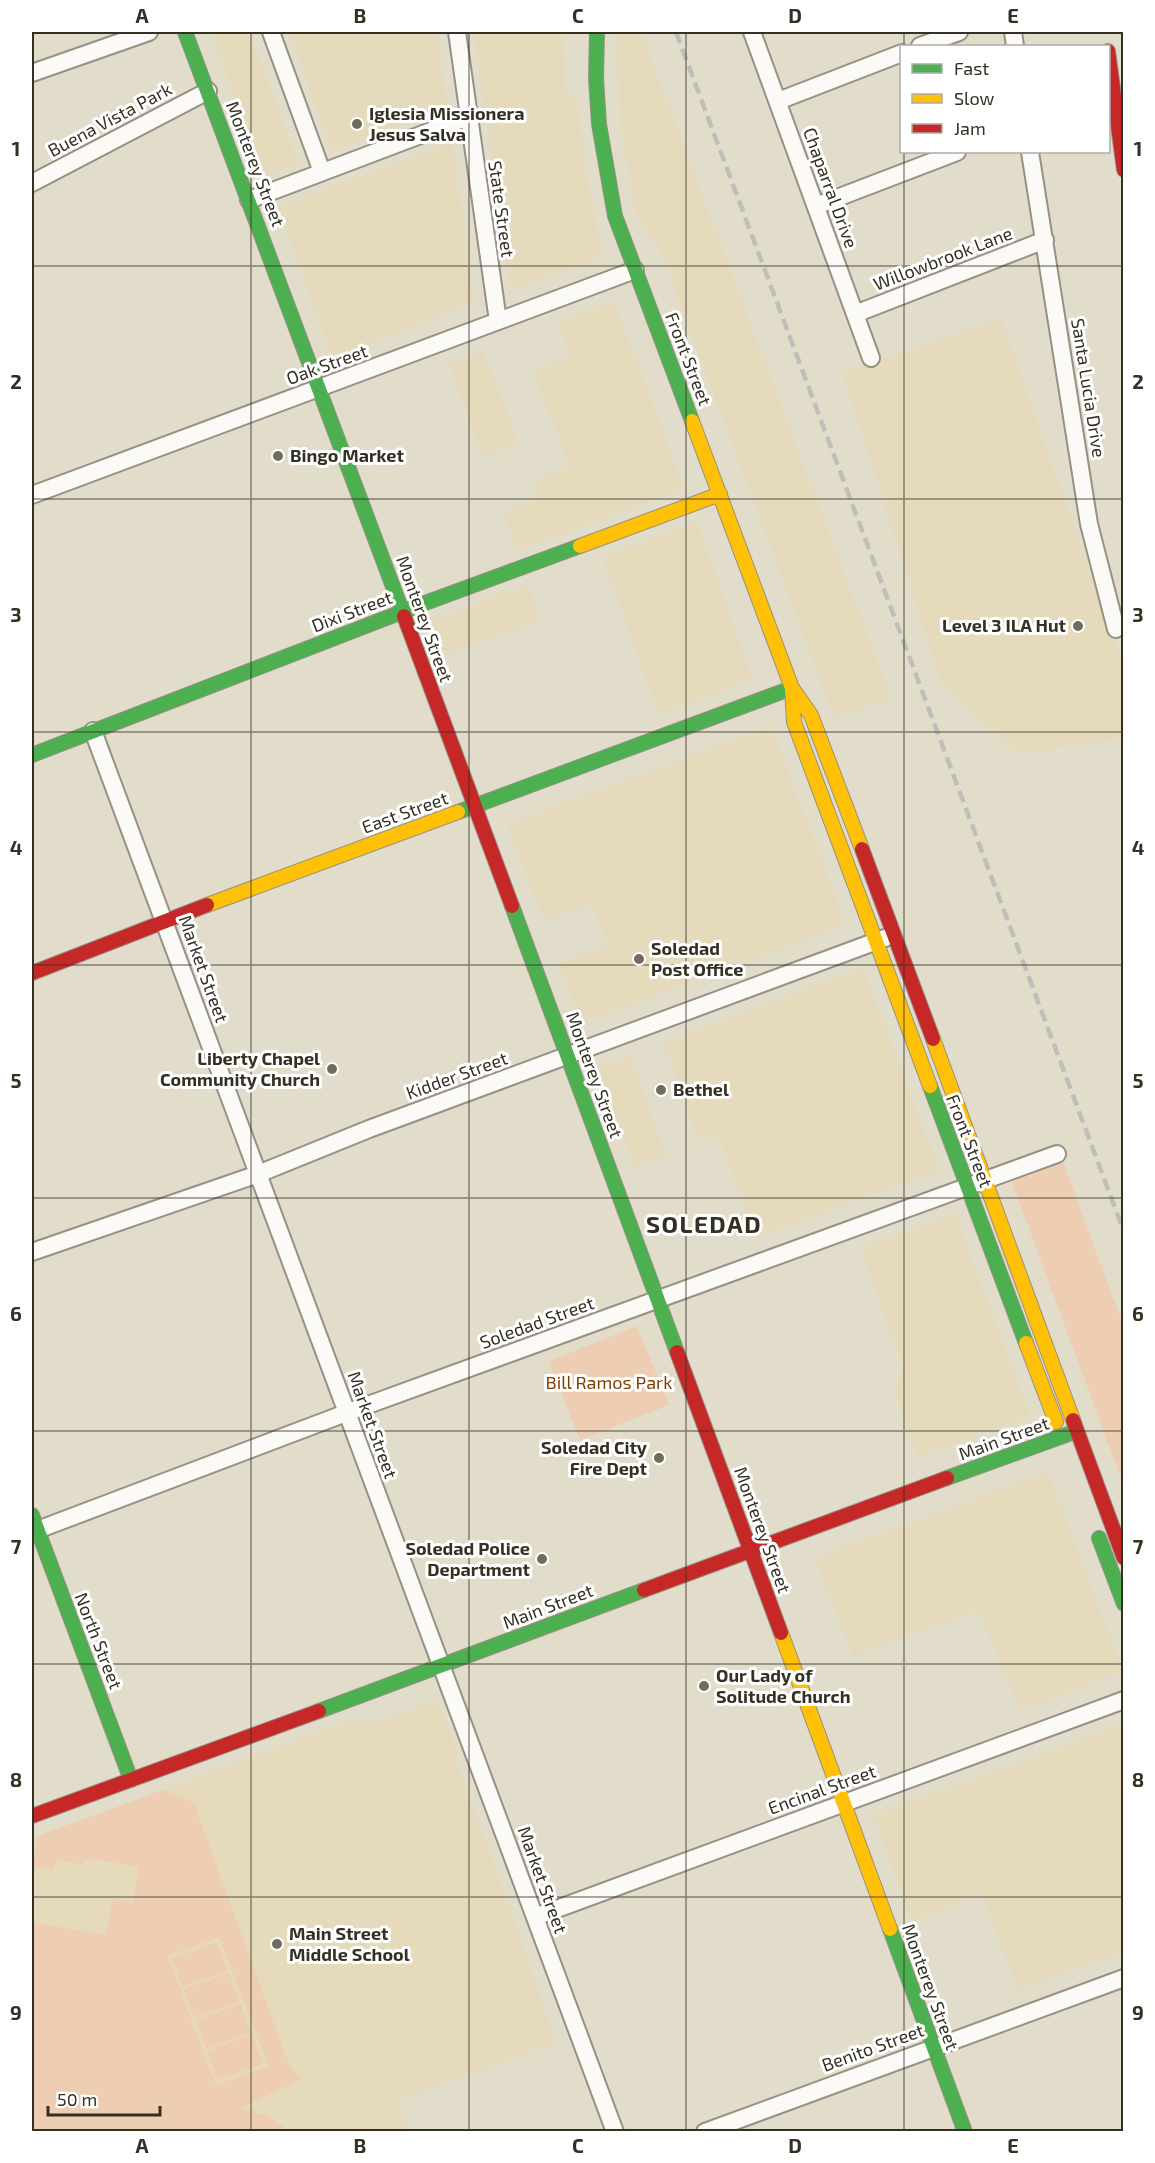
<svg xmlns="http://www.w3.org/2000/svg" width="1155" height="2163" font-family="'Exo 2',sans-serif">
  <rect width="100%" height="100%" fill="#e2dcca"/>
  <!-- built -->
  <path fill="#e5dbbc" d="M211,32H249L299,163L265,177Z
    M289,32H437L447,105L332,150Z
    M474,32H563L566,95H577L584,163L603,256L516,288L511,287L509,281Z
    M615,32H641L891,698L834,718L657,242L645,229L634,207L621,126Z
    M452,142L474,302L333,358L277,207Z
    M614,301L685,489L517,550L503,511L539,497L534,481L569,466L533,371L571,357L558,322Z
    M1001,319L1109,628L1123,663V738L1019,754L942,685L842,373Z
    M483,351L519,443L483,457L449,364Z
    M697,522L753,679L659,714L602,557Z
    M529,584L541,619L445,655L432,620Z
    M771,726L846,925L581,1023L559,963L608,945L592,904L544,921L507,824Z
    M863,968L939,1170L756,1237L718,1135L700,1142L663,1043Z
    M630,1056L666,1155L635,1167L598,1068Z
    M955,1214L1030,1416L918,1457L895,1393L903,1366L860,1249Z
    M1048,1472L1123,1671L1021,1710L978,1610L853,1656L815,1558Z
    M437,1699L458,1753L457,1763L508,1902L556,2042L397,2101L408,2131L32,2132V1838L350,1721L377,1722Z
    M1123,1725V1952L1018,1990L982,1895L912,1920L873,1816Z"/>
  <!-- green -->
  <path fill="#eeceb3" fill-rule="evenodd" d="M1063,1161L1123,1325V1484L1011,1180Z
    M637,1326L669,1405L580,1440L549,1361Z
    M163,1790L194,1803L285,2054L292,2070L302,2079L240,2108C262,2113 272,2116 288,2131H32V1922L106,1935L113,1898L133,1901L139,1867L85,1858L84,1865L56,1860L54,1870L32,1867L38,1836ZM219,1937L268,2066L216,2085L168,1956Z
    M217,1942L228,1971L182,1987L172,1958Z
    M229,1973L240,2002L194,2018L183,1989Z
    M241,2004L251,2033L206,2049L195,2020Z
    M252,2034L263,2064L217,2080L207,2051Z"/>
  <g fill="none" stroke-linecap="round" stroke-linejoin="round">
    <defs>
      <path id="street" d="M271,32L322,172
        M457,32L498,321
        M752,32L871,358
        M1013,32L1015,46
        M920,46L959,32
        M32,73L149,32
        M778,101L902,53
        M1030,152L1089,524L1116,629
        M32,183L208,91
        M249,200L468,117
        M816,206L957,152
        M855,314L1045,240
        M32,495L635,270
        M93,731L615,2132
        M32,1252L258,1174L369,1129L885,938
        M32,1532L346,1413L1057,1154
        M535,1917L1124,1700
        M705,2132L1124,1978"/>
      <path id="fast" d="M185,32L404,616
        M597,32L596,78L599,124L615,216L692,421
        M32,755L425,603L580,546
        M458,812L792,688
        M512,906L677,1352
        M930,1086L1026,1343
        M947,1478L1077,1431
        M32,1515L131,1780
        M1099,1538L1124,1604
        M319,1711L644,1590
        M890,1929L965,2132"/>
      <path id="slow" d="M692,421L792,688L811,715L862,849
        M580,546L720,494
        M792,688L794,722L930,1086
        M207,905L458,812
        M933,1039L1073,1420
        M1026,1343L1056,1422
        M781,1633L890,1929"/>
      <path id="jam" d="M1108,51L1124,170
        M404,616L512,906
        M862,849L933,1039
        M32,973L207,905
        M677,1352L781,1633
        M1073,1420L1124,1558
        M644,1590L947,1478
        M32,1816L319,1711"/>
    </defs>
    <!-- street casing -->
    <use href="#street" stroke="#969183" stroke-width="20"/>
    <!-- fast casing -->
    <use href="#fast" stroke="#969183" stroke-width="16"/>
    <!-- slow casing -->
    <use href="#slow" stroke="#969183" stroke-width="16"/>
    <!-- jam casing -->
    <use href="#jam" stroke="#969183" stroke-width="16"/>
    <!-- street -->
    <use href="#street" stroke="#fbfaf7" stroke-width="16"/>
    <!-- fast -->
    <use href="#fast" stroke="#4caf50" stroke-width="14"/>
    <!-- slow -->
    <use href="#slow" stroke="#ffc107" stroke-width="14"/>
    <!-- jam -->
    <use href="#jam" stroke="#c62828" stroke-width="14"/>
    <!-- rail -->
    <path stroke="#c0beba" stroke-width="4.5" stroke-dasharray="12 6" stroke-linecap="butt" d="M676,32L1124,1232"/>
  </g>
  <!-- grid -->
  <path fill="none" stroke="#343023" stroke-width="1.5" stroke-opacity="0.55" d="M251,32V2132M469,32V2132M686,32V2132M904,32V46M904,152V2132M32,266H1124M32,499H1124M32,732H1124M32,965H1124M32,1198H1124M32,1431H1124M32,1664H1124M32,1897H1124"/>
  <!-- markers -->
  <g fill="#716c5d" stroke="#fff" stroke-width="2">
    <circle cx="357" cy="124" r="6"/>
    <circle cx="278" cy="456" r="6"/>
    <circle cx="1078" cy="626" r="6"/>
    <circle cx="639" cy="959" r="6"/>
    <circle cx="332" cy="1069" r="6"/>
    <circle cx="661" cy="1090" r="6"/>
    <circle cx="659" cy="1458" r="6"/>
    <circle cx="542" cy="1559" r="6"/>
    <circle cx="704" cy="1686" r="6"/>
    <circle cx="277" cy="1944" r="6"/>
  </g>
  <g text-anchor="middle" stroke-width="6" stroke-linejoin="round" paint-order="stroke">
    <!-- poi labels -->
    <g font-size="18" font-weight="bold" fill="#343023" stroke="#fff" text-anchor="start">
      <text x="369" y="120">Iglesia Missionera<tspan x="369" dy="21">Jesus Salva</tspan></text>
      <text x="290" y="462">Bingo Market</text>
      <text x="1066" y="632" text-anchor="end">Level 3 ILA Hut</text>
      <text x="651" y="955">Soledad<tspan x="651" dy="21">Post Office</tspan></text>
      <text x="320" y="1065" text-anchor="end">Liberty Chapel<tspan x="320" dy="21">Community Church</tspan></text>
      <text x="673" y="1096">Bethel</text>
      <text x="647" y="1454" text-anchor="end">Soledad City<tspan x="647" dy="21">Fire Dept</tspan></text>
      <text x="530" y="1555" text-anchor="end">Soledad Police<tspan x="530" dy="21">Department</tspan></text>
      <text x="716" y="1682">Our Lady of<tspan x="716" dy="21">Solitude Church</tspan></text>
      <text x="289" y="1940">Main Street<tspan x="289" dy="21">Middle School</tspan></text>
    </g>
    <!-- street labels -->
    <g font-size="18" fill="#343023" stroke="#fff">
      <text transform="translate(110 120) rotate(-28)" y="6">Buena Vista Park</text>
      <text transform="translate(255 164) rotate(69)" y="6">Monterey Street</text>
      <text transform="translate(830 188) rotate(70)" y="6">Chaparral Drive</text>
      <text transform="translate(501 209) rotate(82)" y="6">State Street</text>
      <text transform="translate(943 259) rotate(-21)" y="6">Willowbrook Lane</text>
      <text transform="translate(688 359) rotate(69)" y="6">Front Street</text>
      <text transform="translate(327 365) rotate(-20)" y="6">Oak Street</text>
      <text transform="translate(1088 388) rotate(81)" y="6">Santa Lucia Drive</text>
      <text transform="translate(352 612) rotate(-21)" y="6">Dixi Street</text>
      <text transform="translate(424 619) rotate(70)" y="6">Monterey Street</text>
      <text transform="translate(405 813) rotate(-20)" y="6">East Street</text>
      <text transform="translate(203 969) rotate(70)" y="6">Market Street</text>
      <text transform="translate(594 1075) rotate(70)" y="6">Monterey Street</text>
      <text transform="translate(457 1076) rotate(-20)" y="6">Kidder Street</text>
      <text transform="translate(969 1141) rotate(69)" y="6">Front Street</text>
      <text transform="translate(537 1323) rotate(-20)" y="6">Soledad Street</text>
      <text transform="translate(372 1425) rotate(70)" y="6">Market Street</text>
      <text transform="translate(1004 1439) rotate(-20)" y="6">Main Street</text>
      <text transform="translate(762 1530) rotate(70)" y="6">Monterey Street</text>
      <text transform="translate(548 1607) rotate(-21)" y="6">Main Street</text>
      <text transform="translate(98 1641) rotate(69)" y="6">North Street</text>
      <text transform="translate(822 1790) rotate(-20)" y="6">Encinal Street</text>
      <text transform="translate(542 1880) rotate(70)" y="6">Market Street</text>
      <text transform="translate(930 1987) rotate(70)" y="6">Monterey Street</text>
      <text transform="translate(873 2048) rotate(-20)" y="6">Benito Street</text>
    </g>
    <!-- park labels -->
    <g font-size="18" fill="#813f00" stroke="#fff">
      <text x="609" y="1389">Bill Ramos Park</text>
    </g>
    <!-- district labels -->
    <g font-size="24" font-weight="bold" letter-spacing="1.5" fill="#343023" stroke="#fff">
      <text x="704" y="1233">SOLEDAD</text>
    </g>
  </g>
  <!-- border -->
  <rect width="1155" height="2163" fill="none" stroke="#ffffff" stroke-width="66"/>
  <!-- legend -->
  <rect x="900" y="45" width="210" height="108" fill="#ffffff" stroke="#aeaca7" stroke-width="1.5"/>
  <rect x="912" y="64" width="30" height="9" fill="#4caf50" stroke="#aeaca7" stroke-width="1.5"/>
  <text x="954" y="75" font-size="18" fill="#343023">Fast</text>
  <rect x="912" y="94" width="30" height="9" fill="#ffc107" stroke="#aeaca7" stroke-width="1.5"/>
  <text x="954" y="105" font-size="18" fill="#343023">Slow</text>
  <rect x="912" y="124" width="30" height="9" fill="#c62828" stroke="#aeaca7" stroke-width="1.5"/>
  <text x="954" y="135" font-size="18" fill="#343023">Jam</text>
  <!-- scale -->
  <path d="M48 2106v9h112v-9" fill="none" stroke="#343023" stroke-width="3"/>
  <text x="57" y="2106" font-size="18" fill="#343023" stroke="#ffffff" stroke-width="4.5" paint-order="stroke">50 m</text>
  <rect x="33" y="33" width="1089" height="2097" fill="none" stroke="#343023" stroke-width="2"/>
  <g font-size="20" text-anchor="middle" font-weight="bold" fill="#343023">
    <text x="142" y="23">A</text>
    <text x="360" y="23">B</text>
    <text x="578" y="23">C</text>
    <text x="795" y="23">D</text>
    <text x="1013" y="23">E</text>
    <text x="16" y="156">1</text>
    <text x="1138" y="156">1</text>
    <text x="16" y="389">2</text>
    <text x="1138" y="389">2</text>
    <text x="16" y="622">3</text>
    <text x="1138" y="622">3</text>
    <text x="16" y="855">4</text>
    <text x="1138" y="855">4</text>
    <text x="16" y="1088">5</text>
    <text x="1138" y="1088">5</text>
    <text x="16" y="1321">6</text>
    <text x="1138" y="1321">6</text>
    <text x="16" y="1554">7</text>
    <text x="1138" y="1554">7</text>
    <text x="16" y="1787">8</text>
    <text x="1138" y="1787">8</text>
    <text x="16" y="2020">9</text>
    <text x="1138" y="2020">9</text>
    <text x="142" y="2153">A</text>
    <text x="360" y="2153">B</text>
    <text x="578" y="2153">C</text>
    <text x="795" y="2153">D</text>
    <text x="1013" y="2153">E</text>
  </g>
</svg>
